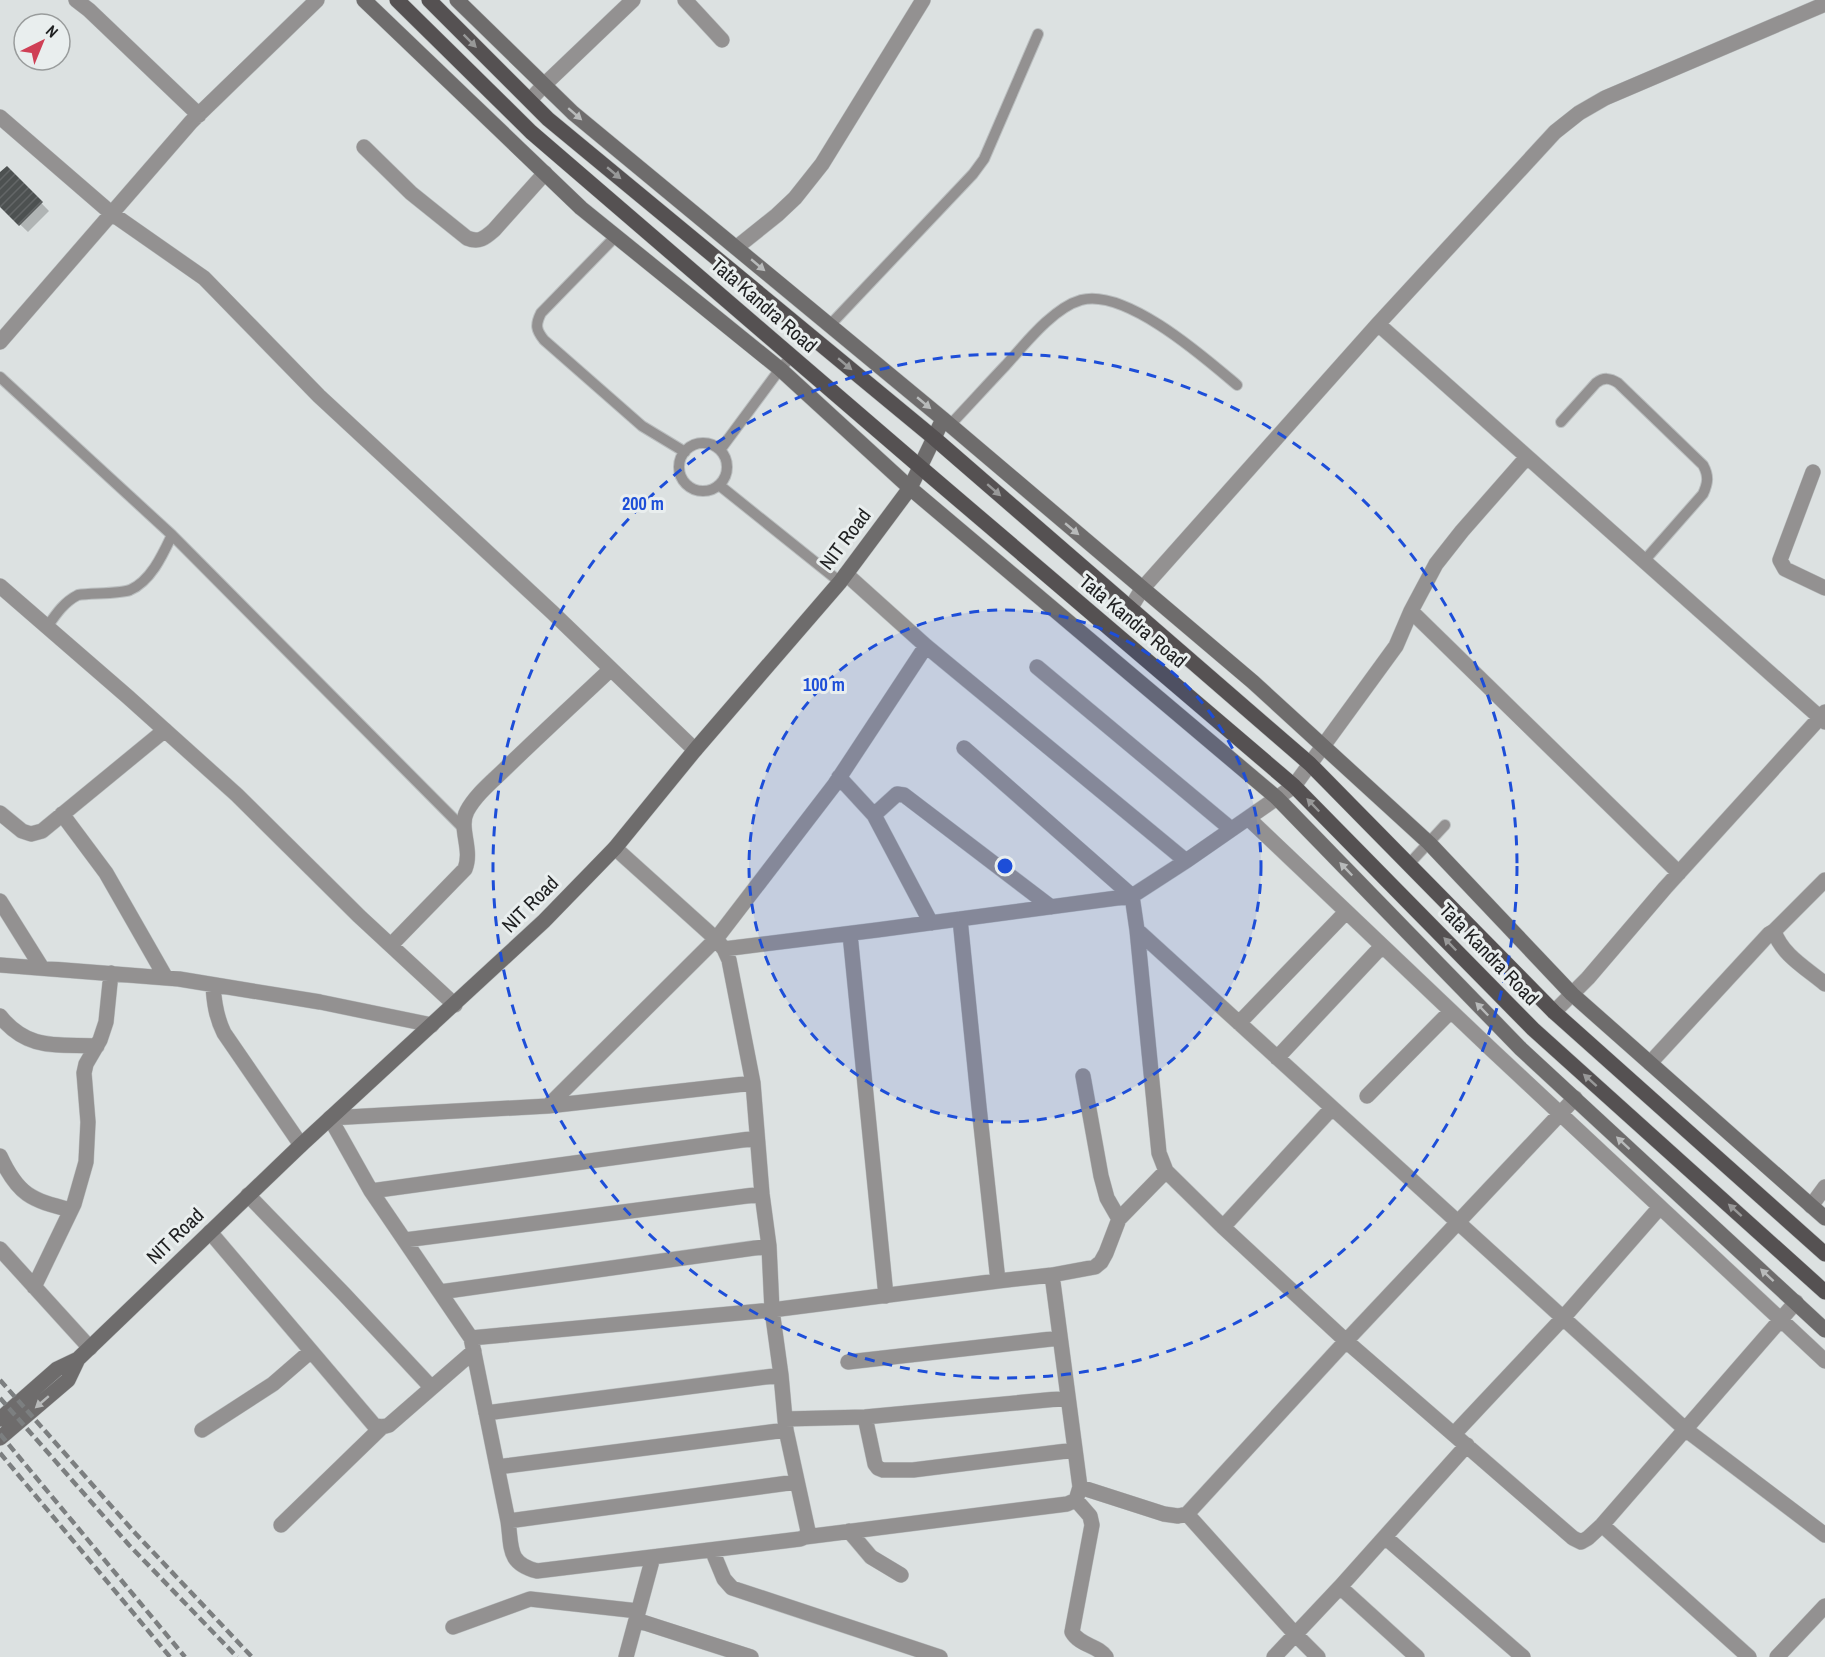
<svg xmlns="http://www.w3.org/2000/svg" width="1825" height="1657" font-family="'Archivo Narrow',sans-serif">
  <defs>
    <pattern id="building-hatch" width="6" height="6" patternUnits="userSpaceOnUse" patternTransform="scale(1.5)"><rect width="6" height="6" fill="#4d5151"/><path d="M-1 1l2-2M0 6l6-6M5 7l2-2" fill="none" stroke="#636667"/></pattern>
  </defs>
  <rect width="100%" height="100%" fill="#dce1e1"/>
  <!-- shadow -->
  <path fill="#0003" d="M7,168L49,211L28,232L0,205V175Z"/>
  <!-- building -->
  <path fill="url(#building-hatch)" d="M7,166L43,202L19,226L0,207V172Z"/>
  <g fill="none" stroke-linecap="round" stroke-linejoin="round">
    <defs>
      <path id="lane" d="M616,236L541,313C535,325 536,330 544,340L642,426L685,452
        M830,325L973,174L984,159L1038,34
        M0,377L172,535L465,830
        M1561,422L1596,383C1604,377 1610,378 1618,383L1703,465C1709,476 1708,483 1703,494L1644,561
        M950,425C969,405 987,385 1006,365C1025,344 1053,308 1081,300C1126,288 1205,358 1237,385
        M679 467a24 24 0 1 1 48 0a24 24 0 1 1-48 0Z
        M720,450L780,369L792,356
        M719,485L840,582
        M47,627C56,614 64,602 78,595C91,593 119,594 130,590C151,581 163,554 172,535
        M1409,864L1445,825"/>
      <path id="street" d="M76,0L89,10L199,115
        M685,0L722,40
        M530,100L544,85L633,0
        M0,117L111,213L204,278L319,396L553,613L695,750
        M364,147L411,193L467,238C479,243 485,238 494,230L545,173
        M737,247L777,215L795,198L822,164L923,0
        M1378,324L1825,722
        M0,342L191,122L317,0
        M1813,472L1780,560L1785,569L1825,588
        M846,574L926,646L1186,861
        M0,586L128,697L237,795L359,916L455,1005
        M1130,609L1142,589L1378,324L1555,132L1579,113L1605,98L1825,4
        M1411,611L1679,873
        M1037,667L1231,829
        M964,748L1132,896L1137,930L1159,1153L1166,1171L1223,1227L1346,1341L1573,1538L1581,1542L1588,1538L1602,1525L1796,1302
        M839,777L874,815L897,794L904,795L1051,907
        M0,813L22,831L31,834L42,831L165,730
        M62,814L106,873L166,978
        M874,815L931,923
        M1248,818L1492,1050L1825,1361
        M615,848L716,939L724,949L729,960L753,1083L762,1194L769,1246L772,1310L781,1375L786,1430L808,1531L805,1537L800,1539L537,1571C507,1563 512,1548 508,1521L471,1338L371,1191L330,1118L548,1106L753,1083
        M1825,880L1774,931C1782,955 1806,968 1825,984
        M0,901L42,968
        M960,919L979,1107L998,1281
        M1137,930L1685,1429L1825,1535
        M850,934L886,1296
        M391,945L465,869C473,849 458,828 467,811C476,794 494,780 507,767C541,734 576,702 611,669
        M724,949L877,930L1132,896L1186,861L1294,786L1396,646L1411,611L1436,564L1462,531L1527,457
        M0,965L179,979L320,1002L432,1025
        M213,985C214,1002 216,1017 224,1033L301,1145
        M1554,1012L1588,978L1665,888L1825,712
        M0,1016C28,1051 57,1044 97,1046
        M1239,1023L1346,912
        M1277,1058L1382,946
        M1650,1063L1769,934L1774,931
        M1083,1076L1101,1176L1107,1198L1119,1219
        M1367,1096L1451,1011
        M548,1106L716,939L835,784L926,646
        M0,1156C18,1195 31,1200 71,1210
        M371,1191L757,1138
        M248,1195L344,1294L431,1387
        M1811,1206L1825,1187
        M1223,1227L1332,1108
        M210,1232L374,1425L382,1427L389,1425L474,1351
        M405,1240L762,1194
        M0,1249L90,1348
        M34,1287L74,1204L86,1162L88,1122L84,1073L86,1064L100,1040L106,1022L111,973
        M440,1292L769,1246
        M471,1338L772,1310L998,1281L1052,1275L1095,1267L1101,1262L1106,1253L1119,1219L1166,1171
        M848,1362L1060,1338
        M486,1413L781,1375
        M865,1417L875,1464L878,1468L883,1470H913L1075,1450
        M785,1419L865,1417L1068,1398
        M202,1430L273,1384L311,1351
        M1454,1434L1563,1318L1660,1207
        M497,1467L786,1430
        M1080,1487L1164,1514L1178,1516L1187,1514L1346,1341L1575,1098
        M1076,1500L1090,1516L1092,1525L1072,1632C1080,1646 1098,1645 1106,1657
        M1187,1514L1295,1634L1318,1657
        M508,1521L796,1482
        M281,1525L382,1427
        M1602,1525L1749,1657
        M849,1531L871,1557L901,1575
        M805,1537L1067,1504L1076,1500L1080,1487L1052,1275
        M1385,1537L1523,1657
        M712,1550L724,1579L732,1588L940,1657
        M1340,1587L1417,1657
        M636,1620L751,1657
        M453,1627L530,1599L638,1611
        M626,1657L653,1557
        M1274,1657L1340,1587L1467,1445
        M1777,1657L1825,1606"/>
      <path id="secondary" d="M364,0L581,208L780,369L910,488L1277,798L1521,1049L1825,1330
        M457,0L573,113L943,419L1253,682L1429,843L1572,994L1825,1218
        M0,1419L57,1369L78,1359L301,1145L544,921L615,848L695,750L840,582L910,488L943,419
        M0,1438L68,1380L78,1359"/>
      <path id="primary" d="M397,0L531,132L919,466L1294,786L1533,1029L1825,1292
        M429,0L548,119L934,438L1310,764L1554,1012L1825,1254"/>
    </defs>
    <!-- lane casing -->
    <use href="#lane" stroke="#babebf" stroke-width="12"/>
    <!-- street casing -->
    <use href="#street" stroke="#babebf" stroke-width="16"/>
    <!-- secondary casing -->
    <use href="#secondary" stroke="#babebf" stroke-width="16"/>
    <!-- primary casing -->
    <use href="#primary" stroke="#babebf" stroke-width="16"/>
    <!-- lane -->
    <use href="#lane" stroke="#939191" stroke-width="10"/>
    <!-- street -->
    <use href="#street" stroke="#939191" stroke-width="15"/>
    <!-- secondary -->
    <use href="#secondary" stroke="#6e6c6c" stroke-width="15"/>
    <!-- primary -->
    <use href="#primary" stroke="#555152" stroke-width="15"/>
    <!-- rail -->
    <path stroke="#7c7f80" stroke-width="4.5" stroke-dasharray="9 4.5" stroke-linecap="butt" d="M0,1380L136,1534L252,1657
      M0,1398L129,1545L237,1657
      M0,1434L185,1657
      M0,1453L170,1657"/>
  </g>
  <!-- one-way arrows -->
  <defs><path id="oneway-solid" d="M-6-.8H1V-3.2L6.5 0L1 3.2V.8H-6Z" transform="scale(1.5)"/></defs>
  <g fill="#989898">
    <use href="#oneway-solid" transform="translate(470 41) rotate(45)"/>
    <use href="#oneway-solid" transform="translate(614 173) rotate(40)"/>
    <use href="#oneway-solid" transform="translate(845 364) rotate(40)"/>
    <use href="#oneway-solid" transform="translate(994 490) rotate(41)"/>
    <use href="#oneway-solid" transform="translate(1313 805) rotate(-134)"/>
    <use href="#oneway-solid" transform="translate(1450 944) rotate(-134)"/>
    <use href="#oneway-solid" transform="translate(1590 1080) rotate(-138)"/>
    <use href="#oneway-solid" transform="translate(1735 1210) rotate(-138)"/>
  </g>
  <g fill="#b8baba">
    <use href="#oneway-solid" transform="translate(575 114) rotate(41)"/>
    <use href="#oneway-solid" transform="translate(758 265) rotate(40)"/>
    <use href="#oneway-solid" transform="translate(924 403) rotate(40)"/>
    <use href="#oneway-solid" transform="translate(1072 529) rotate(40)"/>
    <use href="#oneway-solid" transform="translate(1346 869) rotate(-134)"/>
    <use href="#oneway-solid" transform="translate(1482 1009) rotate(-134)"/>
    <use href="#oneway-solid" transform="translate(1623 1143) rotate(-137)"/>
    <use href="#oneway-solid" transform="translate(1767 1275) rotate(-137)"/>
    <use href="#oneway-solid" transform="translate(42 1402) rotate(139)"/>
  </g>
  <!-- distance rings -->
  <circle cx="1005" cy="866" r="256" fill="#1d4ed8" fill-opacity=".12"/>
  <g fill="none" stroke="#1d4ed8" stroke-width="3" stroke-dasharray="10 8">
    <circle cx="1005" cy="866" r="256"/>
    <circle cx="1005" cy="866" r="512"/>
  </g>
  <g text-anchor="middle" stroke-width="6" stroke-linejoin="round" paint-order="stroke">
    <!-- street labels -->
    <g font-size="20" fill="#202122" stroke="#e9eeee">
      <text transform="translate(764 305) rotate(41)" y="7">Tata Kandra Road</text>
      <text transform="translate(845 539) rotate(-53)" y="7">NIT Road</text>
      <text transform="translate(1133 621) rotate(40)" y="7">Tata Kandra Road</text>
      <text transform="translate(530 904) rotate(-45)" y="7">NIT Road</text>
      <text transform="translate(1489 954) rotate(46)" y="7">Tata Kandra Road</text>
      <text transform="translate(175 1236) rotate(-44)" y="7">NIT Road</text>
    </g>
  </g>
  <circle cx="1005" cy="866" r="9" fill="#1d4ed8" stroke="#e9eeee" stroke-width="3"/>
  <g font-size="18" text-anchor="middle" font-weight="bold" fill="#1d4ed8" stroke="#e9eeee" stroke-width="6" stroke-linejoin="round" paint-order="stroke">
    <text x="643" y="510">200 m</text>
    <text x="824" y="691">100 m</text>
  </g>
  <!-- north arrow -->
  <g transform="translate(42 42) rotate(43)"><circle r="28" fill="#e9eeee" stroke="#999c9c" stroke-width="1.5"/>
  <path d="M0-4.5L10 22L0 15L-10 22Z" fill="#cf3f55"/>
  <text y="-9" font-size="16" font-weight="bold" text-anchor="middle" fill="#202122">N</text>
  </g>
</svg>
